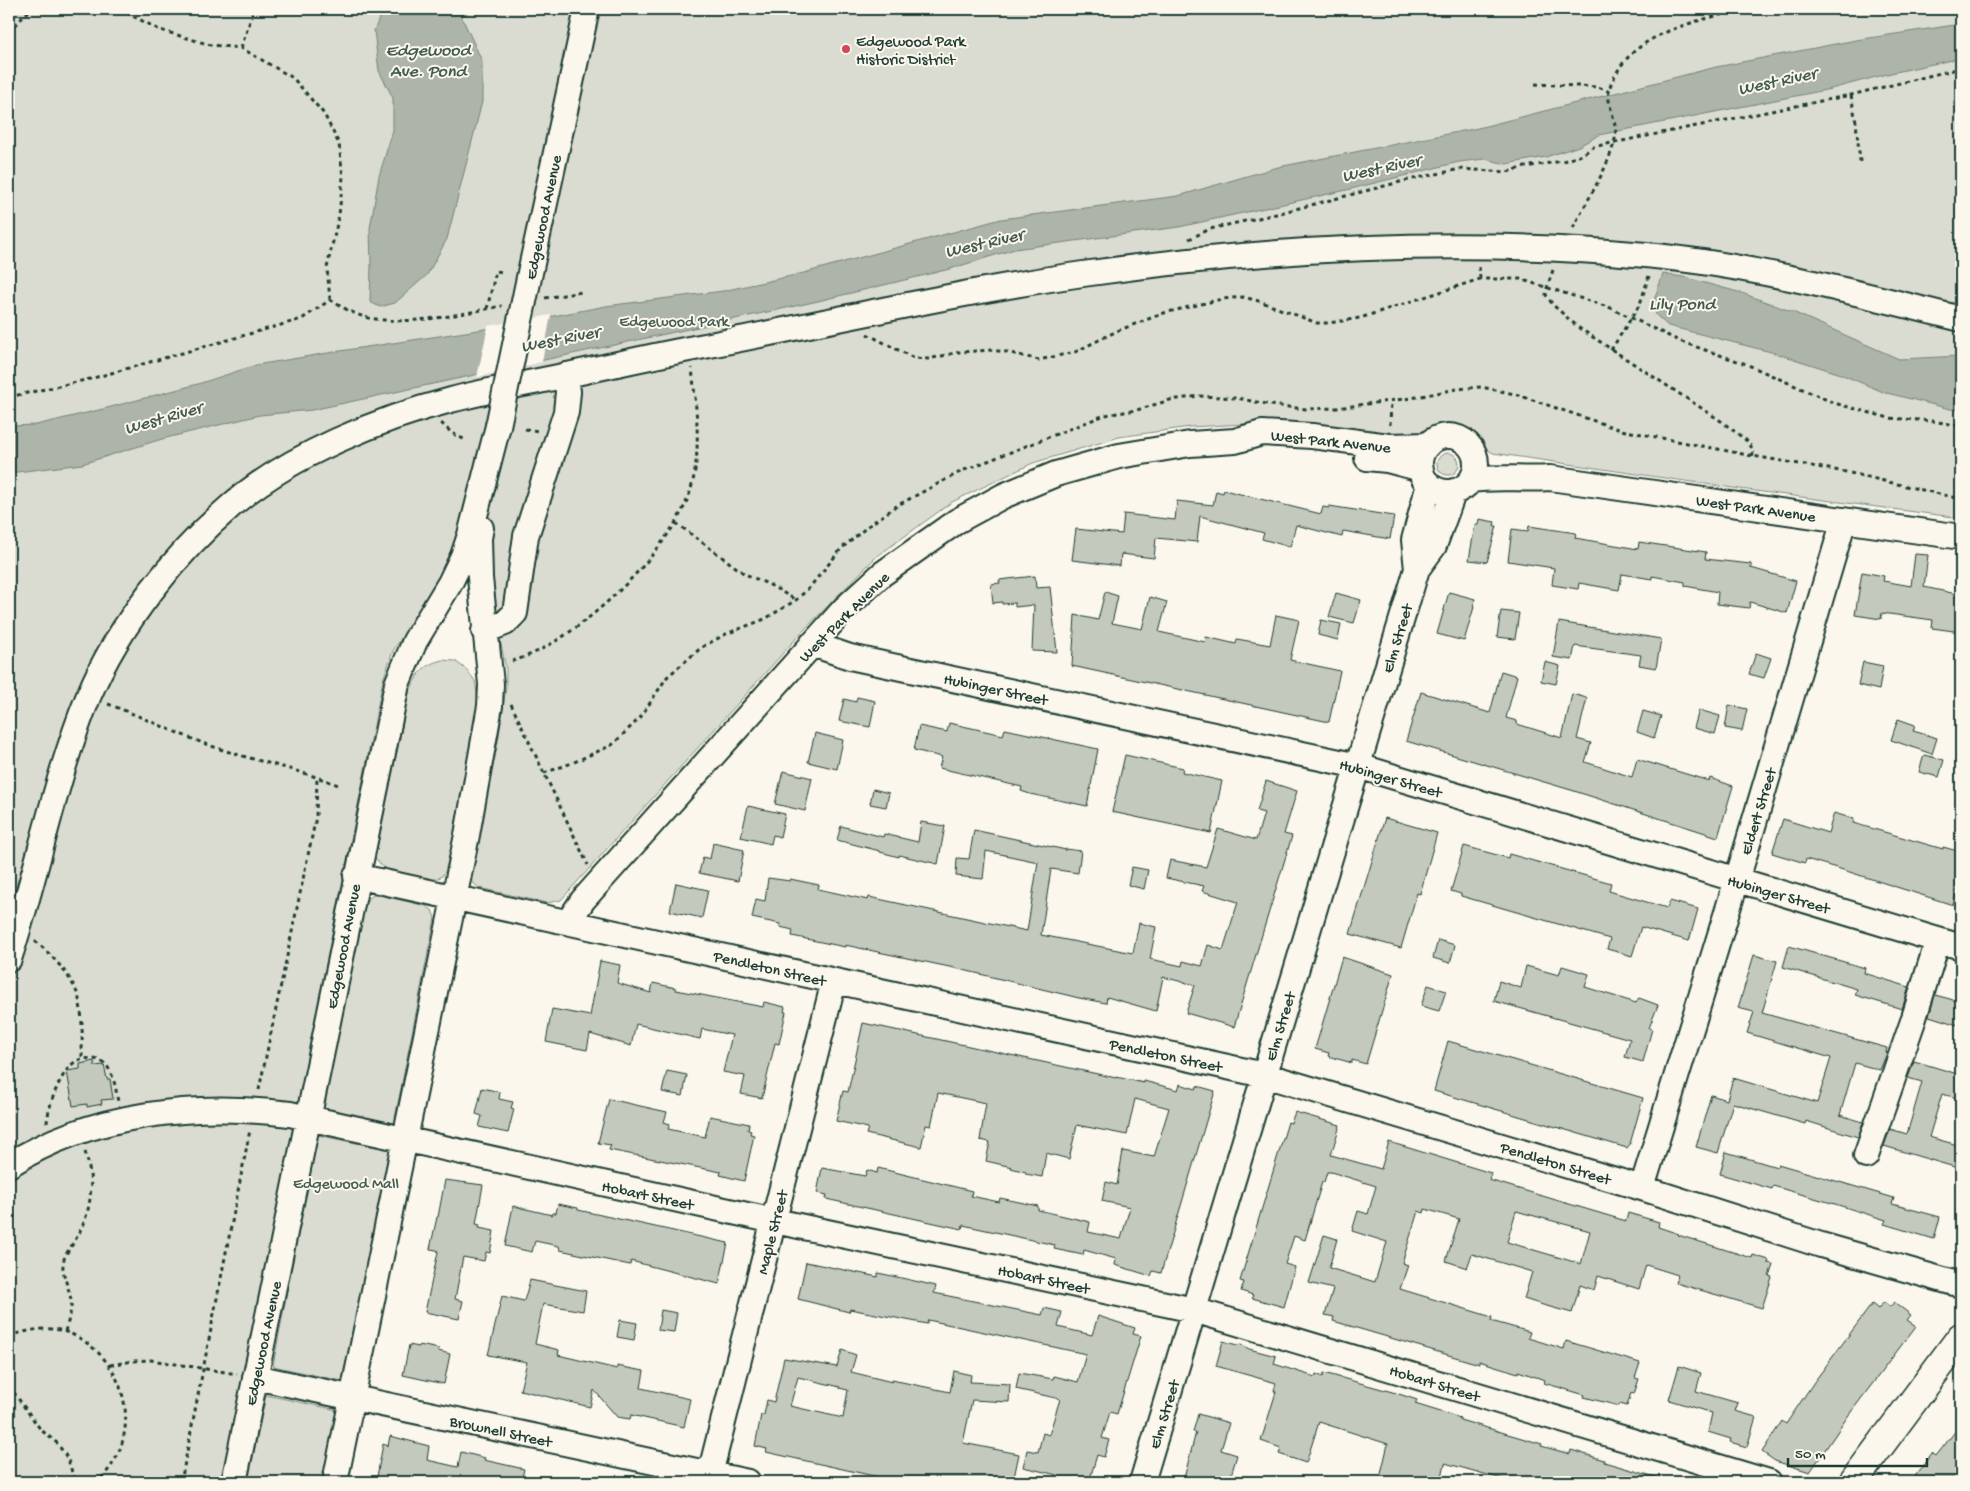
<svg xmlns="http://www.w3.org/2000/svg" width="1970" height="1491" font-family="'Gochi Hand',sans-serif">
  <rect width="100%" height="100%" fill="#fbf7ec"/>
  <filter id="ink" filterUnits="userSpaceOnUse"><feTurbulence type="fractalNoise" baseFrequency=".02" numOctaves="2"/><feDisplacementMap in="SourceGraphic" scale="10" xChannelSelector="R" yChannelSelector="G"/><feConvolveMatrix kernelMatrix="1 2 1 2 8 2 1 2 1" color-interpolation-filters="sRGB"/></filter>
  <g filter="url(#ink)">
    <!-- green -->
    <path fill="#dbdcd1" stroke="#7d8c82" d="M9,9H1961V518L1740,489L1493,453L1475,442L1467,434L1456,430L1436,431L1416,438L1276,424H1244L1190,427L1119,437L1033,463L952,502L876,557L801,633L561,900L547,903L479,888L472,882L471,873L498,742L506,687V669L490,591V572L448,562L435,586L393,651L383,680L222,1482H9Z
      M1437 464a11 11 0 1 1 22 0a11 11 0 1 1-22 0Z
      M442,660L455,661L467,670L475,681L477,693L478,706L451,849L445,872L441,877L432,880L384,868L375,858L409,693C418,674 420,666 442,660Z
      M373,895H380L426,906L432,910L435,918L394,1123L323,1109L365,902Z
      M317,1135L390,1150L342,1381L273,1366Z
      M266,1395L337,1410L322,1482H248Z"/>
    <!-- water -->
    <path fill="#adb4aa" stroke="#74847b" d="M383,9H458L482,61V102L447,239L427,275L395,303L380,307L370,302L371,266L370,228L379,176L393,130V98L379,71L374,31Z
      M1961,24V58L1891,73L1831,89L1599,135L1579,146L1546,157L1506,164L1485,159L1459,162L1347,190L1179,227L1015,249L950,269L814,302L312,410L260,415L162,439L82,464L9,473V426L36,425L103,409L198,384L256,365L340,351L485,329L606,306L723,291L800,274L1001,219L1178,196L1278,167L1478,128L1716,67L1856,40Z
      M1663,274L1683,277L1742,293L1793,312L1899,359L1961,356V410L1950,409L1883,392L1838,373L1775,353L1668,326L1656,315L1654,300Z"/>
    <!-- pier -->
    <path fill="#fbf7ec" d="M551,315L542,362L477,377L488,326Z"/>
    <!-- building -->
    <path fill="#c4c9be" stroke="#1f3d34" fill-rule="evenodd" d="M1224,490L1321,514L1323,507L1329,508V506L1394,516L1390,539L1343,531L1342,537L1296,525L1290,547L1262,539L1264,533L1200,516L1197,542L1156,538L1154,558L1121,554L1120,566L1072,560L1076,529L1122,534L1124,514L1175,520L1177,501L1213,505L1216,491L1223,493Z
      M1479,519L1495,522L1494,526H1497L1487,562L1469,560L1475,525H1478Z
      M1529,526L1576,533L1575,538L1638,549L1639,542L1706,552L1705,559L1751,564V568L1796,581L1787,613L1750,602L1749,608L1717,604L1718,592L1685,586V582L1652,576V579L1622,574L1619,590L1579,583L1578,589L1552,585L1554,568L1508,561L1512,529L1528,531Z
      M1915,554L1928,555L1924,587L1961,595V632L1932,628L1933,620L1882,613L1881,619L1855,615L1862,572L1884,576L1883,581L1911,586Z
      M1035,576L1036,588L1050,587L1057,652L1032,651L1034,605L1015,607V603L1002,604V602L993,603L991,584L1000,583L999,580Z
      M1105,592L1118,596L1112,623L1142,629L1150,597L1167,602L1159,632L1205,642L1206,637L1236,644L1237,639L1270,645L1276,615L1299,620L1290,660L1340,671L1329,722L1072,666L1075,615L1098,620Z
      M1449,592L1475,599L1473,607H1474L1464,641L1437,634Z
      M1336,593L1361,600L1354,623L1329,617Z
      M1501,611L1519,613L1515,639L1497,637Z
      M1321,620L1341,624L1338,640L1318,635Z
      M1559,622L1661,639L1656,668L1639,665L1641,655L1575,646L1572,660L1553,657Z
      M1756,653L1771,658L1764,678L1749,674Z
      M1545,662L1560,666L1556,684L1541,681Z
      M1863,662L1883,666L1879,690L1858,685Z
      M1501,671L1517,676L1506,718L1517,721V724L1562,738L1572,694L1587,698L1577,739L1591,743L1585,762L1632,777L1637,759L1709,781L1710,778L1733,786L1718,837L1571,790L1406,741L1421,692L1490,713Z
      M857,697L875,701L870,727L839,721L844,699L856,702Z
      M1729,705L1747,709L1742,731L1725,728Z
      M1699,710L1720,716L1715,734L1694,728Z
      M1643,711L1661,716L1654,738L1637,732Z
      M1898,719L1915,725L1913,731L1937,738L1932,754L1891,740Z
      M949,723L1003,735L1005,729L1098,749L1087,806L1030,794L1021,791L1022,787L939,768L942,757L914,750L919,726L947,732Z
      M815,733L843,740L837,769L808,762Z
      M1125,755L1183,768L1182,772L1222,781L1211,833L1112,812Z
      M1924,755L1944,760L1939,777L1919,772Z
      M783,771L812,778L805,811L775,804Z
      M1266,781L1297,791L1284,834L1292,836L1234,1027L1186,1013L1195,985L1163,977L1156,1011L1107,997L1106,1003L1079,998L959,969L845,945V947L792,936L793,930L780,927V924L752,918L756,899L765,901L768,878L790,881V879L819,885L818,889L868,900L869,897L1027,931L1038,862L986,851L983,879L956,876L957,858L969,859L974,830L1066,850V849L1081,851L1078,873L1051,869L1041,935L1133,953L1139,923L1156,927L1150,959L1182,966L1183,961L1202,966L1208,945L1223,950L1238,902L1202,891L1204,886L1166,878L1170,860L1206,867L1218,829L1256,840L1264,813L1257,811Z
      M873,789L889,793L886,807L870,804Z
      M748,806L785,814L780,837L773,835L771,844L741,837Z
      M1834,813L1854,819L1853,823L1943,849V847L1961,852V874L1953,905L1840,869L1806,859L1805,863L1772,853L1783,819L1828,833Z
      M1385,818L1437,833L1420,894L1417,893L1401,948L1350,934Z
      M921,822L945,826L938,864L899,855V857L880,852V851L837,840L841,826L883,837L884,834L918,842Z
      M713,843L744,850L738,881L699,873L703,857L710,859Z
      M1464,846L1508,858L1509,854L1611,883L1609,891L1667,908L1670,901L1698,909L1689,941L1641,927L1632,956L1607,949L1610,939L1461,896V894L1451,891Z
      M1132,867L1148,870L1144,889L1128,885Z
      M676,883L708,890L702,918L670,911Z
      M1438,940L1455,945L1450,963L1433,958Z
      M1789,946L1865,968L1864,973L1909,987L1902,1009L1855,995L1857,989L1783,967Z
      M1754,955L1777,961L1762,1013L1887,1048L1886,1052L1887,1053L1880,1070L1855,1063L1840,1115L1863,1122L1858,1137L1806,1121L1805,1124L1733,1103L1718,1153L1696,1147L1711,1095L1727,1100L1733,1078L1817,1103L1831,1058L1747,1033L1754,1012L1738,1008Z
      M1342,957L1393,974L1366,1064L1352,1060V1063L1328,1056L1329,1053L1315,1049Z
      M600,961L620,965L617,983L651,993L653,983L676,988V990L763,1007L764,1002L785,1007L784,1012H786L779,1044L775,1043L762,1098L741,1094L745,1076L723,1072L732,1035L702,1029L700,1039L636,1024L631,1046L590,1034L587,1050L546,1042L552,1009L590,1016Z
      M1526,966L1559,975L1562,966L1589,974L1585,987L1636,1003L1639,998L1658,1005L1649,1028L1652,1029L1643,1062L1625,1057L1630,1039L1494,1001L1499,981L1521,988Z
      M1428,985L1446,991L1439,1011L1421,1006Z
      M1935,995L1961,1002V1026L1929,1016Z
      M863,1023L1116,1078V1077L1144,1083V1081L1178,1090L1180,1084L1196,1089L1197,1086L1215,1091L1161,1273L1153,1271L1151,1276L1115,1265L1116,1259L1084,1250L1083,1255L1054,1249L1055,1245L963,1225L962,1229L826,1199L827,1195L817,1193L822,1168L865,1176L867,1170L877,1173L878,1168L972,1191L971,1196L999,1202L1000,1198L1038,1206V1210L1090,1222L1088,1232L1121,1239L1130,1207L1102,1201L1106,1182L1117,1185L1123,1151L1154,1157L1169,1108L1135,1099L1127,1135L1077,1125L1069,1159L1046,1153L1042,1177L1026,1174V1172L1011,1168L1012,1167L986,1161L990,1142L980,1140L986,1103L938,1093L931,1126L926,1125L921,1147L866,1134L868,1128L836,1121L843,1091L848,1092Z
      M1448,1041L1643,1098L1630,1144L1627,1148L1434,1091Z
      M94,1061L95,1066L104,1065L107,1079H110L113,1099L101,1100L102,1104L87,1107V1104L73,1106L67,1071L80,1069V1064Z
      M1914,1061L1961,1075V1099L1942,1094L1929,1137L1961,1146V1169L1884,1146L1890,1129L1907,1134L1922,1082L1908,1078Z
      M667,1071L687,1075L683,1096L662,1092Z
      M482,1088L500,1092L499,1099L513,1102L511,1108L514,1109L508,1133L479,1127L482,1116L476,1114Z
      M609,1099L667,1112L664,1122L670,1124L668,1129L705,1137L710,1116L749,1124L748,1130L751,1131L750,1134L754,1135L744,1181L720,1175L721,1172L609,1150L611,1145L598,1143Z
      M1295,1112L1340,1125L1331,1155L1381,1169L1389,1142L1491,1173L1489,1180L1626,1221L1628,1213L1659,1222L1658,1227L1679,1234L1678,1235L1752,1258L1753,1255L1769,1260L1768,1263L1773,1264L1769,1276L1772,1277L1762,1308L1676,1283L1678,1275L1646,1265L1639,1289L1598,1276L1594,1290L1580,1285L1572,1313L1543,1305L1524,1299L1532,1272L1472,1254L1467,1268L1446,1261L1459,1219L1425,1209L1424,1213L1418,1211L1402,1263L1408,1265L1400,1289L1492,1317L1491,1321L1530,1332L1528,1338L1564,1349L1566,1341L1640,1363L1635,1378L1639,1379L1634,1394L1631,1393L1627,1406L1620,1404L1619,1406L1584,1397L1585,1395L1544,1383L1545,1380L1518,1371V1373L1479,1361V1364L1333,1321L1334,1317L1325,1315L1333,1289L1309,1283L1324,1235L1337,1239L1329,1268L1375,1282L1387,1242L1352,1231L1358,1211L1368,1214L1376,1186L1331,1172H1327L1324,1182H1322L1305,1240L1294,1236L1285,1264L1295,1267L1284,1307L1252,1298L1253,1295L1241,1291L1244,1282L1240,1281L1288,1122L1291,1123ZM1516,1211L1590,1231L1581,1264L1507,1242Z
      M1726,1152L1777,1167L1778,1164L1894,1198L1892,1204L1940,1217L1934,1239L1884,1224L1886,1220L1835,1204L1773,1186L1772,1189L1720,1174Z
      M445,1180L483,1185L476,1224L480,1225L479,1228L494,1231L490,1253L486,1252L484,1261L463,1257L455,1299L463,1301L459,1319L425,1312L438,1252L437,1250L430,1249L437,1217H438Z
      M558,1204L578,1208V1210L728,1243L719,1284L631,1261L630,1265L560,1250L559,1246L535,1241L532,1252L505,1246L513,1206L552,1215V1213H556Z
      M806,1262L878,1277V1273L906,1279L936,1286L934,1293L1042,1315L1044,1308L1062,1312L1058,1327L1092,1335L1098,1316L1135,1328L1133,1334L1141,1336L1117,1414L1110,1412L1102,1438L1109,1440L1104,1457L1097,1455L1089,1482H1055L1057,1475L1023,1467L1027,1450L1038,1452L1043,1433L1049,1435L1060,1399L1016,1389L1019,1373L1053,1379L1054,1376L1078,1382L1086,1354L928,1320L927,1324L850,1309L849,1312L798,1299Z
      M530,1280L586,1291L583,1311L543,1304L535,1344L559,1350L558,1355L617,1369V1366L644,1371L641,1388L690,1399L684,1427L631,1415L630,1419L617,1417L594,1390L590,1407L520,1390L527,1362L488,1355L502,1296L524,1301Z
      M1884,1302L1890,1307L1894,1302L1911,1315L1907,1320L1916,1326L1848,1416L1810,1472L1775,1461L1762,1452L1782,1421L1786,1424L1814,1382L1872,1304L1878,1309Z
      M661,1310L677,1313L674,1332L658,1330Z
      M620,1320L637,1323L634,1340L617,1337Z
      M1223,1341L1237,1345L1241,1344L1249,1349L1276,1356L1274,1364L1315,1377L1316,1374L1323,1377L1324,1373L1396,1393L1417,1400L1415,1404L1460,1418V1420L1542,1444L1541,1446L1570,1454L1571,1450L1604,1460V1462L1659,1478V1482H1513L1445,1463L1441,1482H1379L1388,1444L1319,1422L1306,1463L1279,1454L1281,1448L1261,1441L1276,1392L1274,1391L1276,1383L1216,1366Z
      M409,1345L419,1347V1345L439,1349L438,1351L450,1354L444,1384L403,1375Z
      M842,1350L856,1355L851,1372L892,1382V1380L950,1392L954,1371L971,1375L970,1382L1010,1384L1009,1402L972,1400L963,1443L1019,1454L1013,1482H901L766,1452L767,1449L755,1446L761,1415H764L767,1400L774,1402L784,1358L837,1367ZM798,1377L840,1387L839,1388L848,1390L843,1418L790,1406Z
      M1679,1366L1701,1373L1696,1391L1738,1403L1735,1411L1756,1417L1747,1447L1730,1442L1731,1439L1708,1432L1712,1413L1669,1400Z
      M1198,1414L1229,1423L1221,1450L1237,1455L1229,1482H1183L1196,1432H1193Z
      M1961,1424V1482H1911L1932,1453L1936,1456Z
      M390,1436L429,1446L427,1460L458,1467L461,1452L485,1458L484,1460L524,1469L521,1482H376L383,1444L388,1446Z"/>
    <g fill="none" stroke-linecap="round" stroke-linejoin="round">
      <defs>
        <path id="minor" d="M531,268L587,9
          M1420 464a28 28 0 1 1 56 0a28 28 0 1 1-56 0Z
          M1367,458L1387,460L1421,469
          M1471,480C1498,476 1523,480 1550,478L1961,537
          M1417,569L1414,540L1429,484
          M484,631L505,623L515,613L526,536L566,412L568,392L566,375
          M812,644L850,657L1358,766L1961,947
          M356,876L1264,1075L1642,1188L1821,1245L1961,1285
          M568,922L583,900L845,608L882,574L957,521L1003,496L1056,474L1119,456L1190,444L1235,441L1262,433L1312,436L1389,446L1428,445
          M9,959C38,871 54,780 89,695C119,624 176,553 234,503C289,456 381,418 451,400C488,390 526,384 563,376C612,365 661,354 710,345C834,321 958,292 1083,274C1269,248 1458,237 1646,255C1752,265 1857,293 1961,319
          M1866,1156L1913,1021L1938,940
          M9,1165C90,1113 196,1102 290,1114L747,1215L1194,1310L1769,1482
          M1642,1188L1743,860L1844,520
          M255,1377L748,1482
          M234,1482L397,684L415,641L450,583L463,556L470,535L498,426
          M335,1482L467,835L490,706L491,684L480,578L479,538L481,528
          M708,1482L834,981
          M1142,1482L1417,569L1434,546L1454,491"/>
        <path id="major" d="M1853,1482L1961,1337"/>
      </defs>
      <!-- minor casing -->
      <use href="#minor" stroke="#1f3d34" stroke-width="28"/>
      <!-- major casing -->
      <use href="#major" stroke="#1f3d34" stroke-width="31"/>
      <!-- path -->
      <path stroke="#1f3d34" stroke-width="3" stroke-dasharray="4 4" stroke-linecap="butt" d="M119,9L160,30L211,45L241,48L293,78L324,114L339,144L343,177L339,215L327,268L330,300
        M9,31L31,9
        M241,48L254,9
        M1535,84L1598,87L1608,91
        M1851,95L1856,122L1860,162
        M1573,228C1587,200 1608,169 1615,139C1619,123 1606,105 1609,90C1610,85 1613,80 1615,76C1637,31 1699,21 1743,9
        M1189,239L1210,229L1276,214L1404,181L1460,169L1507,172L1525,167L1563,161L1582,155L1593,147L1602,145L1851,95L1961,68
        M1479,267L1480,279
        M1553,270L1547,288L1546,295L1553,305L1579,328L1721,421L1747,441L1752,448L1753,456
        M545,298L582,292
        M330,300C342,307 355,315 369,318C413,326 459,314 502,306
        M487,309L496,271L503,272
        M867,334L914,358L929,359L959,352L991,350L1007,352L1039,360L1075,352L1117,331L1164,313L1222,299L1243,297L1259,301L1317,323H1329L1360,318L1480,279H1520L1611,308L1679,341L1746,364L1834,403L1889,418L1932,421L1961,426
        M1611,350L1640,304L1649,276
        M9,397L90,379L302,319L330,300
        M441,423L452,433L467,441
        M1390,425L1391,401
        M525,429L539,431
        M676,523L745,574L768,584L796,600
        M512,661C573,646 674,549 691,489C702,449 696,408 692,368
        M108,704C140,716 171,731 203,743C248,760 296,768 341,786
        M511,704L588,865
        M544,773L572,763L612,745L640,718L667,677L702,647L726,634L765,619L796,600L809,588L841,549L868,526L898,505L962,471L1021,448L1105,415L1137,410L1170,400L1200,396L1237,398L1271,405L1306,409L1337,408L1411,398L1457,389L1481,387L1515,394L1621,430L1753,456L1846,472L1961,499
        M35,941C52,955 77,981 80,1004C83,1021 82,1041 82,1059
        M259,1090L316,817L317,777
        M47,1123C48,1106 61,1069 77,1061C81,1058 87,1058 92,1059C97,1059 103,1061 106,1065C114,1074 116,1090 118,1102
        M65,1331C68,1322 72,1311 71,1301C70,1289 62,1276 63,1264C64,1254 71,1248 75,1240C92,1213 95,1182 85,1152
        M9,1336C25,1331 49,1325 66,1332C128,1355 147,1438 97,1482
        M110,1365L133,1361L151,1360L237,1374
        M9,1386L41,1430L57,1443L68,1459L75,1482
        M181,1482L250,1130"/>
      <!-- minor -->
      <use href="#minor" stroke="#fbf7ec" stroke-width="24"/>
      <!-- major -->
      <use href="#major" stroke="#fbf7ec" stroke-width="28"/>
      <defs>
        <path id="minor-bridge" d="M498,426L531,268"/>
      </defs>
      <!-- minor-bridge casing -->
      <use href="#minor-bridge" stroke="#1f3d34" stroke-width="28" stroke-linecap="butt"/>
      <!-- minor-bridge -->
      <use href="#minor-bridge" stroke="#fbf7ec" stroke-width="24"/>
    </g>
  </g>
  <!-- markers -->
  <circle fill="#d1495b" stroke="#fbf7ec" stroke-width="2" cx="846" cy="49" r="5"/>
  <g text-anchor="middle" stroke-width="4" stroke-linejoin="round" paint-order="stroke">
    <!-- poi labels -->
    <g font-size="16" fill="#1f3d34" stroke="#fbf7ec" text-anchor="start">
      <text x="856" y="46">Edgewood Park<tspan x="856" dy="18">Historic District</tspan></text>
    </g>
    <!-- street labels -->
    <g font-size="16" fill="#1f3d34" stroke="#fbf7ec">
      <text transform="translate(542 217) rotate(-78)" y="6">Edgewood Avenue</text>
      <text transform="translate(1331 440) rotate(6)" y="6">West Park Avenue</text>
      <text transform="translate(1756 507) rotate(8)" y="6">West Park Avenue</text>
      <text transform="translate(843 616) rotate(-45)" y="6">West Park Avenue</text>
      <text transform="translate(1396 638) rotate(-73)" y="6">Elm Street</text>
      <text transform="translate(996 688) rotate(12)" y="6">Hubinger Street</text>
      <text transform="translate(1391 777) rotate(16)" y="6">Hubinger Street</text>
      <text transform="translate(1757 811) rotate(-73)" y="6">Eldert Street</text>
      <text transform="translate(1779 893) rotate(16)" y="6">Hubinger Street</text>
      <text transform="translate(342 946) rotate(-79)" y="6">Edgewood Avenue</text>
      <text transform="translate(770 967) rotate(13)" y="6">Pendleton Street</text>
      <text transform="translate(1279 1026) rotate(-73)" y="6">Elm Street</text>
      <text transform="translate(1166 1054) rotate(12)" y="6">Pendleton Street</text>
      <text transform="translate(1556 1162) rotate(17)" y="6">Pendleton Street</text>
      <text transform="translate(648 1194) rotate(12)" y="6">Hobart Street</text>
      <text transform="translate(771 1232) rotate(-76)" y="6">Maple Street</text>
      <text transform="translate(1044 1278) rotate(12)" y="6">Hobart Street</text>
      <text transform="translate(262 1343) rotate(-78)" y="6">Edgewood Avenue</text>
      <text transform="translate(1435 1382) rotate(17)" y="6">Hobart Street</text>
      <text transform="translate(1163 1414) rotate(-73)" y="6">Elm Street</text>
      <text transform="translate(501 1430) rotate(12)" y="6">Brownell Street</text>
    </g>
    <!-- park labels -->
    <g font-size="16" fill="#455d53" stroke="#fbf7ec">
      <text x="674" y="326">Edgewood Park</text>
      <text x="346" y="1188">Edgewood Mall</text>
    </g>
    <!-- water labels -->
    <g font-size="18" font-style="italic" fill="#425b52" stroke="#fbf7ec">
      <text x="428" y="55">Edgewood<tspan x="428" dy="21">Ave. Pond</tspan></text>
      <text transform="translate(1777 80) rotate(-12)" y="6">West River</text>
      <text transform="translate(1381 167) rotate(-12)" y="6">West River</text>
      <text transform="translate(984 242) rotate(-13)" y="6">West River</text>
      <text x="1682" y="309">Lily Pond</text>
      <text transform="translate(560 338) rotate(-11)" y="6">West River</text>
      <text transform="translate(163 417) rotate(-16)" y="6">West River</text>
    </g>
  </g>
  <!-- margin -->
  <rect width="1970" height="1491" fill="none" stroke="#fbf7ec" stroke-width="30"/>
  <rect x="15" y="15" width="1940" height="1461" fill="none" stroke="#1f3d34" stroke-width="2" filter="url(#ink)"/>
  <!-- scale -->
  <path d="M1788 1458v8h139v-8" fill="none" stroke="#1f3d34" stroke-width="2.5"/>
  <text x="1795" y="1458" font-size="15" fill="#1f3d34" stroke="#fbf7ec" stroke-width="4" paint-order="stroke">50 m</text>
</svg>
